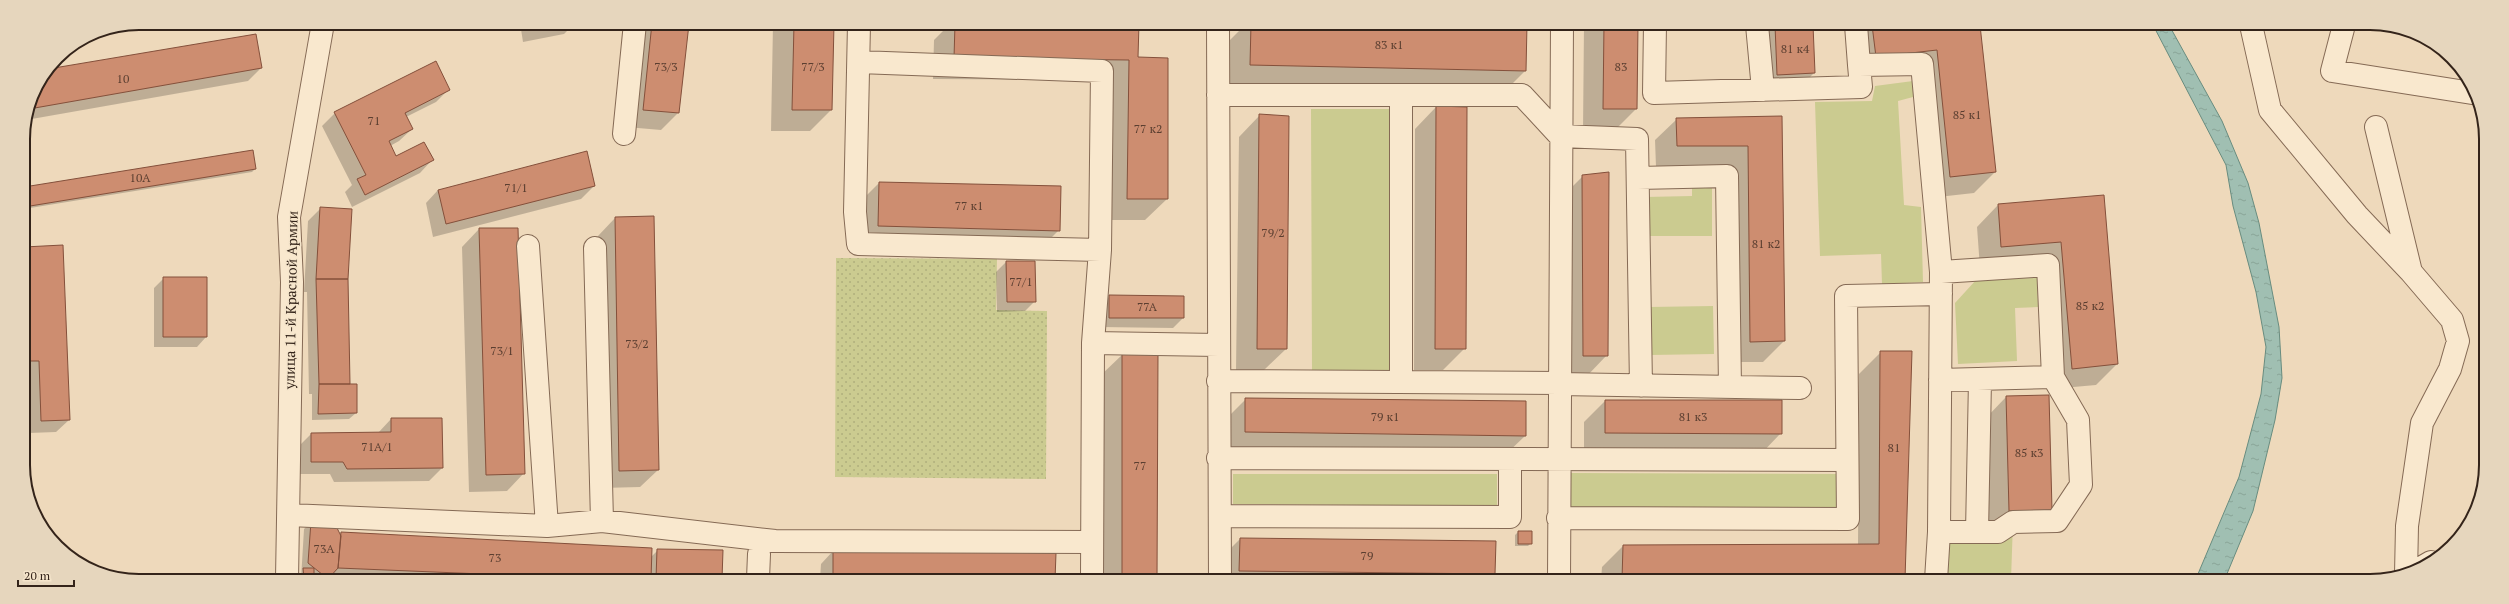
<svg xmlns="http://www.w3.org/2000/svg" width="2509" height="604" font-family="'PT Serif',serif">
  <defs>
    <pattern id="grass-dots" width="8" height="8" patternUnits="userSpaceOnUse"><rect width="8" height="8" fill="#cbcb90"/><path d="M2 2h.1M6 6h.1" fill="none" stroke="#afae7c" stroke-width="1.8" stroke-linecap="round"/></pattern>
    <pattern id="water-ripples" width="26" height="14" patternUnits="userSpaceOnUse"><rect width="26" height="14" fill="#a0bfb2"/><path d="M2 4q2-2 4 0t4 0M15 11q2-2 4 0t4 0" fill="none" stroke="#8aa498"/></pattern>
  </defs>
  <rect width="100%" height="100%" fill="#eed9bb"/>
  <!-- grass -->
  <path fill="url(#grass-dots)" d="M836,258L997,259L996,310L1047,311L1046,479L835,477Z"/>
  <!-- green -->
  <path fill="#cbcb90" d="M1913,81V97L1898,101L1904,205L1921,207L1923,282L1882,284L1881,254L1820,256L1815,102L1872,101L1875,86Z
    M1311,109H1396V374H1312Z
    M1692,184H1712V236H1645V197L1692,196Z
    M2037,278L2038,307L2015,308L2017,361L1958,364L1955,303L1976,280Z
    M1713,306L1714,354L1650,355L1649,307Z
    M1568,473L1838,474V508L1569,507Z
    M1233,474H1497V506L1233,504Z
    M2013,522L2011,580H1936L1939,532Z"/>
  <!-- water -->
  <path fill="url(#water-ripples)" stroke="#688c7f" d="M2153,25H2169L2222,121L2248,183L2259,223L2279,327L2282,378L2275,420L2253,511L2224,581H2195L2239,477L2261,394L2266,347L2256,292L2233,206L2226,165Z"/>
  <!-- shadow -->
  <path fill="#0003" fill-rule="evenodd" d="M520,23H575L564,34L523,42ZM564,23V26L531,31V29Z
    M637,23L688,24L678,113L661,130L626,127Z
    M773,24H833L831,110L810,131H771Z
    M950,24H1138L1137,58L1167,199L1145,220H1106L1108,80L933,79L934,40Z
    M1246,24H1526L1525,71L1504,92L1229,86L1230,40Z
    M1584,24H1637L1636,109L1615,130H1583Z
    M1753,25H1812L1814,73L1793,94L1757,96Z
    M1867,25H1979L1995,172L1974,193L1929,198L1916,71L1855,77L1851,41Z
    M261,68L248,81L26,120L35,88L47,70Z
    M449,89L436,102L406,117L412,129L399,141L390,146L396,158L432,160L420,173L352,207L345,192L352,185L322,126L335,113Z
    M1436,107L1465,348L1443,370H1414L1415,129Z
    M1260,115L1288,117L1286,349L1264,370H1236L1239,137Z
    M1781,117L1784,341L1763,362H1729L1727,167H1656L1655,140L1677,119Z
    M252,151L255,169L252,172L24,209V188Z
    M1583,176L1607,355L1586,377H1563L1562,197Z
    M879,183L1059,230L1037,252L857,247L858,204Z
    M594,186L581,199L433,237L426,203L438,190Z
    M2103,196L2117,364L2096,385L2051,389L2040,263L1980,268L1977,227L1998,205Z
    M321,208L347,279L349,383L356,413L349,419L312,420V394H309L307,292H304L308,221Z
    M615,218L658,470L640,487L602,488L598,236Z
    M479,229L524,473L507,491L469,492L462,247Z
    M62,246L69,420L56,432L29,433L25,373L24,248Z
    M1006,262H1034L1035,301L1025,311L997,312L996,272Z
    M164,278L206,337L197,347H154V288Z
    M1110,296L1183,318L1173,328L1100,327V306Z
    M1881,352H1911L1904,580H1601L1602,567L1623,546L1858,545L1859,374Z
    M1123,354L1156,580H1101V375Z
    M2006,397L2051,509L2030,530L1988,532L1985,419Z
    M1246,399L1525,436L1503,457L1224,453V421Z
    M1605,401H1781V433L1760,455L1584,454V422Z
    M391,419L442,468L429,481L334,482L330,474H299L298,447L311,434L378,433Z
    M311,522L339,535L341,533L651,557L658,550L722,551L721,579H301L304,529Z
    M1518,532L1531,543L1528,546H1515V535Z
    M1240,539L1495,542L1494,574L1488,580H1218L1219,560Z
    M833,551L1054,580L820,579L821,564Z"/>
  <!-- building -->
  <path fill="#cd8d70" stroke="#84503b" d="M535,23H570L536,29Z
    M652,23L689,24L679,113L643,110Z
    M794,24H834L832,110H792Z
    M955,24H1139L1138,57L1168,58V199H1127L1129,60L954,58Z
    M1251,24H1527L1526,71L1250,65Z
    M1604,24H1638L1637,109H1603Z
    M1775,25H1813L1815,73L1777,75Z
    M1872,25H1980L1996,172L1950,177L1937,50L1876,57Z
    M256,34L262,68L29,109L35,88L48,69Z
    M436,61L450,90L405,113L413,129L389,141L396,156L424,142L434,160L365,195L357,179L366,175L334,112Z
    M1436,106L1467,107L1466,349H1435Z
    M1259,114L1289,116L1287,349H1257Z
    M1782,116L1785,341L1750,342L1748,146H1677L1676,118Z
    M253,150L256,169L24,207V187Z
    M587,151L595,186L446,224L438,190Z
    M1609,172L1608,356H1583L1582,175Z
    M879,182L1061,186L1060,231L878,226Z
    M2104,195L2118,364L2072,369L2061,242L2001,247L1998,204Z
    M320,207L352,209L348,279H316Z
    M654,216L659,470L619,471L615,217Z
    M479,228H518L525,474L486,475Z
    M63,245L70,420L41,421L39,361H25L24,247Z
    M1006,261H1035L1036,302H1007Z
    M163,277H207V337H163Z
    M316,279H348L350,384H319Z
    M1109,295L1184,296V318H1109Z
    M1880,351H1912L1905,580H1622L1623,545L1879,544Z
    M1158,352L1157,580H1122V353Z
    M319,384H357V413L318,414Z
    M2049,395L2052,510L2009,511L2006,396Z
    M1245,398L1526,401V436L1245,432Z
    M1605,400H1782V434L1605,433Z
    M391,418H442L443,468L347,469L343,462H311V433L391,432Z
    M311,521L334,522L341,536L338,568L328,579L308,563Z
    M1518,531H1532V544H1518Z
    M341,532L652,548L651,579H602L338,568Z
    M1240,538L1496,541L1495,574L1239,571Z
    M657,549L723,550L722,579H656Z
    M833,550L1056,553L1055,580L833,579Z
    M303,568H314V579H304Z
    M1506,575L1520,576V580H1506Z
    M1526,575H1540V580H1526Z"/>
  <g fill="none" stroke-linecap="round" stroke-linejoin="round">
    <defs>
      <path id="minor" d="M859,24L855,212L858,244L1100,250
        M1218,24L1220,580
        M1655,24L1654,93L1861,87L1859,65L1922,64L1941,272L1939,532L1936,580
        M1757,25L1763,90
        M1856,25L1859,65
        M2251,25L2270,110L2357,215L2410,271
        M2344,25L2332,71L2472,93
        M859,62L1102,71L1100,250L1093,343L1092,580
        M1218,95H1522L1560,136L1637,139L1641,386
        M1401,95V382
        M2376,127L2411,272L2452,320L2458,341L2450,369L2422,423L2407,526L2406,574
        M624,134L635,23
        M1638,178L1727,176L1730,387
        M528,246L547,526
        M595,248L602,521
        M1093,343L1218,345
        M1940,380L2053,377
        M1218,381L1559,383
        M1559,384L1800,388
        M1218,458L1847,460
        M289,515L547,526L602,521L775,541L1091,542
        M1221,516L1510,517V459
        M1558,518L1848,519L1846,296L1941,294
        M1939,532H1998L2013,522L2057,521L2081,485L2078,420L2053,377L2048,265L1941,272
        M1977,532L1980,380
        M2412,573L2431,562
        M287,579L292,282L289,217L323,23
        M758,579L759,554
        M1559,580L1562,24"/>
    </defs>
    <!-- minor casing -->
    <use href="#minor" stroke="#856a55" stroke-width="24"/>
    <!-- minor -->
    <use href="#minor" stroke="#f9e8ce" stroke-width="22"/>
  </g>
  <g text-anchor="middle" stroke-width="3" stroke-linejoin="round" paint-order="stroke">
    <!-- number labels -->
    <g font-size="12" fill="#5a3e30">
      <text x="1389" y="49">83 к1</text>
      <text x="1795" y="53">81 к4</text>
      <text x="666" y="71">73/3</text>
      <text x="813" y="71">77/3</text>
      <text x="1621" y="71">83</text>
      <text x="123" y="83">10</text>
      <text x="1967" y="119">85 к1</text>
      <text x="374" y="125">71</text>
      <text x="1148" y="133">77 к2</text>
      <text x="140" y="182">10А</text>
      <text x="516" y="192">71/1</text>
      <text x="969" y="210">77 к1</text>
      <text x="1273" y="237">79/2</text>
      <text x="1766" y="248">81 к2</text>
      <text x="1021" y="286">77/1</text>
      <text x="2090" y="310">85 к2</text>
      <text x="1147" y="311">77А</text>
      <text x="637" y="348">73/2</text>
      <text x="502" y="355">73/1</text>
      <text x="1385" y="421">79 к1</text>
      <text x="1693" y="421">81 к3</text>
      <text x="377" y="451">71А/1</text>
      <text x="1894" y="452">81</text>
      <text x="2029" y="457">85 к3</text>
      <text x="1140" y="470">77</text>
      <text x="324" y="553">73А</text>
      <text x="1367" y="560">79</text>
      <text x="495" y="562">73</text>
    </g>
    <!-- street labels -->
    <g font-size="14" fill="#34241a" stroke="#f5e5cb">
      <text transform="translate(291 300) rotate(-89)" y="5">улица 11-й Красной Армии</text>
    </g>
  </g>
  <!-- crop -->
  <path d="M0 0H2509V604H0ZM139 30H2370A109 109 0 0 1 2479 139V465A109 109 0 0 1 2370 574H139A109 109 0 0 1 30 465V139A109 109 0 0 1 139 30Z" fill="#e6d6bd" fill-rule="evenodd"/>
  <path fill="none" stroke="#34241a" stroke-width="2" d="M139 30H2370A109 109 0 0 1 2479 139V465A109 109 0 0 1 2370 574H139A109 109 0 0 1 30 465V139A109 109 0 0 1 139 30Z"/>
  <!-- scale -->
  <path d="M18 580v6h56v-6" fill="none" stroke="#34241a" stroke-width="2"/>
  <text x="24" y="580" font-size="12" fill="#34241a" stroke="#f5e5cb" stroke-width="3" paint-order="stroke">20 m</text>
</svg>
